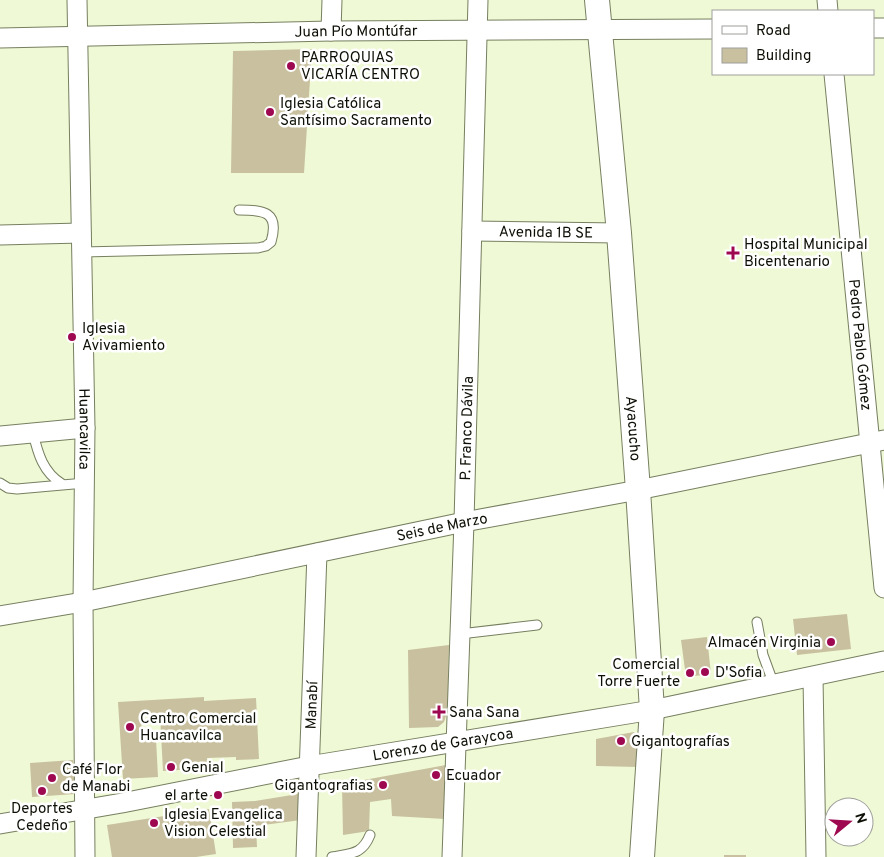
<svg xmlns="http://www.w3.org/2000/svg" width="884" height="857" font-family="Overpass,sans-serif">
  <rect width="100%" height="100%" fill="#eff9d6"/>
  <!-- building -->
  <path fill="#c8c09e" d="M312,49L304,173H231L233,51Z
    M847,614L851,649L797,655L793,619Z
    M707,637L711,674L686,677L681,640Z
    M449,645L448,710L444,722L438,727L409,728L408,650Z
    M204,697V701L256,698L259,759L236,760V757L207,758L208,768L163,771L160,715L141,716L142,740L156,739L158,777L123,779L118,702Z
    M634,732L638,738V767L596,766V739Z
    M73,760L75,794L32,797L30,763Z
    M446,765L445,819L392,816L391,799L370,802L369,831L343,835L342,784Z
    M298,794L301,820L256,826L257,847L233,848L232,802L255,801Z
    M209,809L216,854L196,857H112L107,825Z
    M724,855H746V857H724Z"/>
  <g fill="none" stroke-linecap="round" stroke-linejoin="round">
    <defs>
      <path id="service" d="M82,252L258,248L266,246L271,242C280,211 263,210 239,210
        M33,433C38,454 43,472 62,484
        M0,483L8,488L17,489L85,483
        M757,622L763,655L774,685
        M460,634L537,625
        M332,857C351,853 362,855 370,835"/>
      <g id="minor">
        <path id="s1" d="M77,0L85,428L83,602L85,857"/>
        <path d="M827,0L828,11"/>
        <path d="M873,28H884"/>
        <path d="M331,31L332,0"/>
        <path id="s2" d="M0,38L331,31L713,29"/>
        <path id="s3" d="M834,74L884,588"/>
        <path id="s4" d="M472,231L619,233"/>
        <path d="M0,235L81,233"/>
        <path d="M0,436L85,428"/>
        <path id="s5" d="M0,616L83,602L464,522L638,490L884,440"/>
        <path d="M813,677L816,857"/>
        <path id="s6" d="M0,824L122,803L309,766L652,710L884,661"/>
        <path id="s7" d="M306,857L317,553"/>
        <path id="s8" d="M452,857L464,522L478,0"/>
      </g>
      <g id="tertiary">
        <path id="s9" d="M597,0L619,233L638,490L652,710L642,857"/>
      </g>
    </defs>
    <!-- service casing -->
    <use href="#service" stroke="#767f5f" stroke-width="11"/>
    <!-- minor casing -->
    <use href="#minor" stroke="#767f5f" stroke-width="21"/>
    <!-- tertiary casing -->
    <use href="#tertiary" stroke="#767f5f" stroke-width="26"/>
    <!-- service -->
    <use href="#service" stroke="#fff" stroke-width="9"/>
    <!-- minor -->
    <use href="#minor" stroke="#fff" stroke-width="19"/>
    <!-- tertiary -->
    <use href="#tertiary" stroke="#fff" stroke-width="24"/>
  </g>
  <!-- markers -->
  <g fill="#9e0850" stroke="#fff" stroke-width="2">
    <circle cx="291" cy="66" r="5"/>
    <circle cx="270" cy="112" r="5"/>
    <path d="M730.5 245.5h5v5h5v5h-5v5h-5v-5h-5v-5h5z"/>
    <circle cx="72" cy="337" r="5"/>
    <circle cx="831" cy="642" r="5"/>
    <circle cx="705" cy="672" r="5"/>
    <circle cx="690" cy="673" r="5"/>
    <path d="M436.5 704.5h5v5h5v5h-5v5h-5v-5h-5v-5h5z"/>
    <circle cx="130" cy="727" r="5"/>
    <circle cx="621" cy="741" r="5"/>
    <circle cx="171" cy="767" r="5"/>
    <circle cx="436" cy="775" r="5"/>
    <circle cx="52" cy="778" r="5"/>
    <circle cx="383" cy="785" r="5"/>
    <circle cx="42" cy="791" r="5"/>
    <circle cx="218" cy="795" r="5"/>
    <circle cx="154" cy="823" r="5"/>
  </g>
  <g text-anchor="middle" stroke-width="5" stroke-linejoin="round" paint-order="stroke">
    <!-- street labels -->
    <g font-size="15" fill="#0c0f05" stroke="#fff">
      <text dy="5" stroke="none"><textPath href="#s2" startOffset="356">Juan Pío Montúfar</textPath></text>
      <text dy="5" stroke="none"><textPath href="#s4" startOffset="74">Avenida 1B SE</textPath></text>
      <text dy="5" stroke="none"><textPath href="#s3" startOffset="272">Pedro Pablo Gómez</textPath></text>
      <text dy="5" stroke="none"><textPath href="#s9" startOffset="430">Ayacucho</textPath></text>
      <text dy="5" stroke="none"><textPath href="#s1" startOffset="429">Huancavilca</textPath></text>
      <text dy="5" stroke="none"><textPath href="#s8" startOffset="429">P. Franco Dávila</textPath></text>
      <text dy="5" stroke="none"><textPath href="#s5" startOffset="451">Seis de Marzo</textPath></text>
      <text dy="5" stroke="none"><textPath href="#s7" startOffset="152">Manabí</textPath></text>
      <text dy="5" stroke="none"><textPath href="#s6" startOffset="450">Lorenzo de Garaycoa</textPath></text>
    </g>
    <!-- poi labels -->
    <g font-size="15" fill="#0c0f05" stroke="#fff" text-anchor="start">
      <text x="301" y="62">PARROQUIAS<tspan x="301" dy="17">VICARÍA CENTRO</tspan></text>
      <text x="280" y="108">Iglesia Católica<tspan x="280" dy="17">Santísimo Sacramento</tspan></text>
      <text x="744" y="249">Hospital Municipal<tspan x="744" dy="17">Bicentenario</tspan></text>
      <text x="82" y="333">Iglesia<tspan x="82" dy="17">Avivamiento</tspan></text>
      <text x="821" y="647" text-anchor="end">Almacén Virginia</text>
      <text x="680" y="669" text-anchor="end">Comercial<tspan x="680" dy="17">Torre Fuerte</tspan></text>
      <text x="715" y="677">D'Sofia</text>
      <text x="449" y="717">Sana Sana</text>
      <text x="140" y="723">Centro Comercial<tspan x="140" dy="17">Huancavilca</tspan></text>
      <text x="631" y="746">Gigantografías</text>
      <text x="181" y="772">Genial</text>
      <text x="62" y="774">Café Flor<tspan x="62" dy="17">de Manabi</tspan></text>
      <text x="446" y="780">Ecuador</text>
      <text x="373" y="790" text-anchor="end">Gigantografias</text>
      <text x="208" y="800" text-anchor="end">el arte</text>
      <text x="42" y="813" text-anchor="middle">Deportes<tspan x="42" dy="17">Cedeño</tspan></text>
      <text x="164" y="819">Iglesia Evangelica<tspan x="164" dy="17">Vision Celestial</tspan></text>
    </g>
  </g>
  <!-- legend -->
  <rect x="712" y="10" width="162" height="65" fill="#ffffff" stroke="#9e9f9b"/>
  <rect x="722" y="26" width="25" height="8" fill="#ffffff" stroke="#9e9f9b"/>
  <text x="756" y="35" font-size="15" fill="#0c0f05">Road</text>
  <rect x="722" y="48" width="25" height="15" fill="#c8c09e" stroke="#9e9f9b"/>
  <text x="756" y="60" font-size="15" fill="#0c0f05">Building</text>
  <!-- north arrow -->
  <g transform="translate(849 822) rotate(72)"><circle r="24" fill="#ffffff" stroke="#9e9f9b"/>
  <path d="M0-4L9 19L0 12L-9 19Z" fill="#9e0850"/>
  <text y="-8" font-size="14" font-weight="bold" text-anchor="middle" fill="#0c0f05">N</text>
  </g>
</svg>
